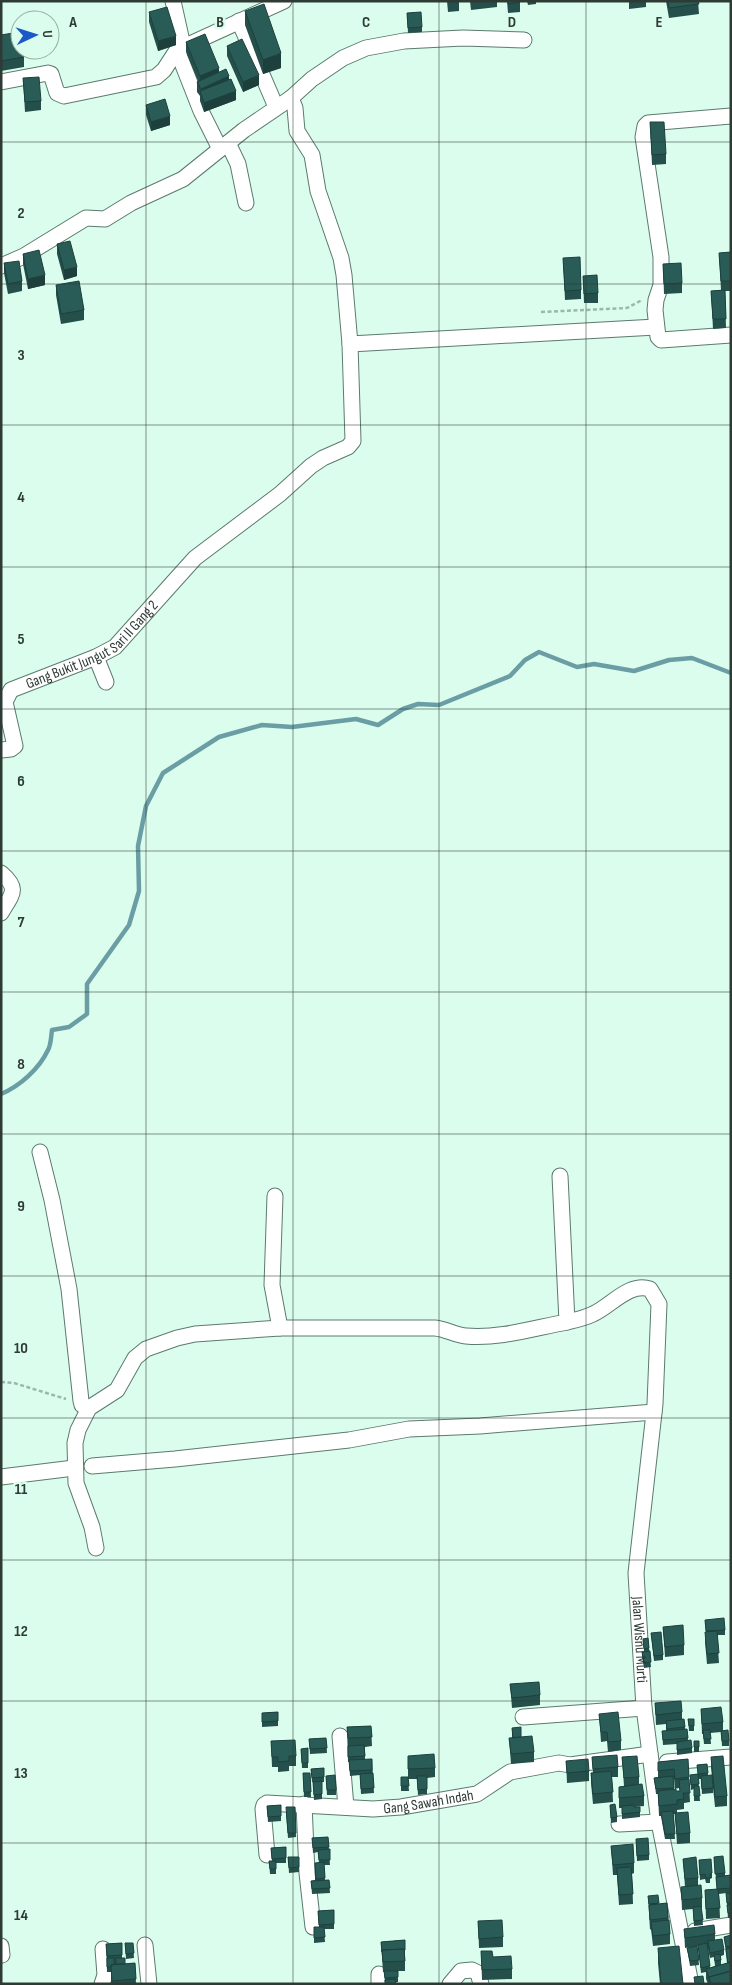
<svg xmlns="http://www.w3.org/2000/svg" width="732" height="1985" font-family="'Sofia Sans Condensed',sans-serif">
  <rect width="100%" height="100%" fill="#dbfdee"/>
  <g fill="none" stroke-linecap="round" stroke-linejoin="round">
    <!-- stream -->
    <path stroke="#6b9ea4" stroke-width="4.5" d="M1,1094C20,1086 39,1069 48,1050C51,1045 51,1037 52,1030L69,1027L87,1014V984L129,925L139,891L138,846L146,806L163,773L219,737L262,725L292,727L356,719L378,725L403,709L418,704L439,705L510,676L525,660L539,652L577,667L594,664L634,671L669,660L692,658L731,673"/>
    <defs>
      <g id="street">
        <path d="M173,1L183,46"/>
        <path d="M239,21L276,107"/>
        <path d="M177,50L201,111L220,149"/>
        <path d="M1,82L48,73L51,74L57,93L64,96L156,77L164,70L177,50L284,1"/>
        <path d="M731,116L648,123L645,126L643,137L661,257V285L656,300L655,310L658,337L661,340L731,335"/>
        <path d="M228,143L238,164L246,203"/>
        <path d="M1,266L24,256L86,218L105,219L131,203L183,179L244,130L291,98L312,79L343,58L366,48L404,41L463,38L524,40"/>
        <path d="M350,344L656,327"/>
        <path d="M96,657L106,682"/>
        <path id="s1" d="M1,750L11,749L15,746L5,702L11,690L96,657L115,647L195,558L280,494L311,466L323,458L348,447L353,441L350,344L344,275L341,258L318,191L312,155L297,131L295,108L291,98"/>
        <path d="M1,873C20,889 12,894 1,913"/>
        <path d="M40,1152L52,1200L69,1289L81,1401L82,1405L89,1408"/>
        <path d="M275,1196L272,1285L280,1328"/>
        <path id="s2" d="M567,1322C576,1320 585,1318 593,1314C611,1306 629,1282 650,1289L659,1304L655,1404L636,1573L644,1708L659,1822L691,1984"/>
        <path d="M92,1466L175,1459L349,1440L409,1429L480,1426L654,1412"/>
        <path d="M1,1477L74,1468"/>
        <path d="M96,1548L92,1527L76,1483L75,1443L78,1430L89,1408L117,1390L135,1358L146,1349L177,1338L195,1334L280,1328H435C446,1329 455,1335 466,1336C499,1339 534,1328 567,1322L560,1176"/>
        <path d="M523,1717L644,1708"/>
        <path d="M340,1736L346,1807"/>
        <path d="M667,1762L731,1757"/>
        <path d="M304,1804L307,1873L313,1927"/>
        <path d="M619,1824L659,1822"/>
        <path id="s3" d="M267,1855L263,1809L264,1805L267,1803L373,1809L401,1807L477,1794L510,1772L559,1763L570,1765L650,1754"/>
        <path d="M695,1931L731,1925"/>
        <path d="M145,1945L149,1984"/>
        <path d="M1,1946L2,1955"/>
        <path d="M379,1974V1984"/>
        <path d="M102,1984L105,1975L103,1949"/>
        <path d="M450,1984L461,1971L472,1970L478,1973L481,1984"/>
      </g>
    </defs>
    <!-- street casing -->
    <use href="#street" stroke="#5c7a6e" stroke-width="17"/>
    <!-- path -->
    <path stroke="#9cb7ab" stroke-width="2.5" stroke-dasharray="4 2.5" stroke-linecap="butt" d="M541,312L627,308L642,300
      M1,1382L14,1383L66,1399"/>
    <!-- street -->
    <use href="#street" stroke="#fff" stroke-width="15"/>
  </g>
  <!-- wall -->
  <path fill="#244f4b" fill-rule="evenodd" d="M447,1H459V11L448,12Z
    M470,1H497V7L471,10Z
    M507,1H520V12L508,13Z
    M527,1H536V4L528,5Z
    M629,1H646V7L629,9Z
    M666,1H698L699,14L669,18Z
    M245,11L281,68L263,74L245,25Z
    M149,12L176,45L158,51L149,22Z
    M407,13L422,27V32L408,33Z
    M1,35L24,57V67L1,71Z
    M186,42L219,72L229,79L236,100L204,112L200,101V96L197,92V82L198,81L186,52Z
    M227,46L259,85L243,92L227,56Z
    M23,78L41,101V110L25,112Z
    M146,105L170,125L151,131L146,115Z
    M650,122L666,154V164L652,165Z
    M57,244L77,276L64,280L57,254Z
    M731,252V291H725L726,328L713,329L711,291L721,290L719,253Z
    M23,254L45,285L28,289L23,264Z
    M563,258L581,290V299L565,300Z
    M4,263L22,281V291L8,294L4,273Z
    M663,264L682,283V293L664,294Z
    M583,276L598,293V303H584Z
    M56,285L84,310V320L61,324L56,295Z
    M705,1620L725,1630V1635H717L719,1663L707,1664L705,1642L706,1632Z
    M663,1627L684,1645V1655L665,1657Z
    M651,1633L663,1655V1660L654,1661Z
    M648,1638L651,1667L644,1668L642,1656V1652L644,1651L643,1639Z
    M510,1684L540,1695V1705L512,1708Z
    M655,1703L682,1712V1719H684L685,1729H687L688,1740L692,1748V1753L677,1755V1744L663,1745L662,1731H666V1724L656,1725Z
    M701,1709L723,1722V1730L729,1741V1746H722L721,1732L710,1733L711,1744H704L703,1734H702Z
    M278,1712V1726L262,1727V1713Z
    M599,1714L621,1741V1750L608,1752L607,1741L601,1742Z
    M688,1719H694V1731H689Z
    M371,1726L372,1746L365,1747V1760L372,1759L374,1793L361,1794L360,1775L350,1776L349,1762H348L347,1727Z
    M512,1728L521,1737L534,1752V1762L511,1764L509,1738H512Z
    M326,1738L327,1753L310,1754L309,1739Z
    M271,1741L296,1756V1766H289V1771L278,1772V1767H272Z
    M694,1741H699V1752H694Z
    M308,1748V1768H302L301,1749Z
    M408,1756L435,1768V1777L427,1778V1794L418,1795L417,1779H408L409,1791H401V1777H408Z
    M592,1757L618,1767V1777H612L613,1802L593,1804L591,1783V1773H593Z
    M622,1757L639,1777V1785L644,1796V1806L634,1807H640V1817L622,1819V1808H619V1787L624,1786Z
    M711,1757L727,1796V1806L715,1807L711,1767Z
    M688,1759L690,1802L684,1803V1809L677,1810V1813L690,1833V1843L677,1844L675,1814H673L675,1839H665L661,1816H659L658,1794H656L654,1778L658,1777V1762ZM673,1779H674L675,1789L679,1788L680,1791H676L674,1789Z
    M566,1761L589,1771V1781L567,1783Z
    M707,1764L708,1775L713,1788V1793L702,1794L701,1779H698L700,1801H694V1789L691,1790L690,1775L698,1774L697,1765Z
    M324,1768V1782H322V1799L314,1800L313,1782H312L311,1769Z
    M303,1773H310L311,1797H304Z
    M326,1776L336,1790V1795H327Z
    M281,1805V1821L268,1822L267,1806Z
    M610,1805L617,1817V1822L611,1823Z
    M295,1807L296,1837L288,1838L286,1812Z
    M328,1837L330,1865H324L325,1880H329L330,1893L312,1894L311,1881L315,1880V1863H319L318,1852L313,1853L312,1838Z
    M636,1839L649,1855V1860L637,1861Z
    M611,1846L634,1863V1873L632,1874L633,1904L619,1905L617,1875H613Z
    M286,1847V1863H276V1874H270L269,1861H272L271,1848Z
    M288,1857H299V1872L289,1873Z
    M714,1857L725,1873V1876L731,1875V1918H728L726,1893L719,1894L720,1918L706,1919L705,1890L717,1889Z
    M683,1859L698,1878V1886L702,1898V1908H701L703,1925L694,1926L693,1909L682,1910L681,1887H685Z
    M699,1860L712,1873V1878L710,1879V1883H706L705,1879L700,1880Z
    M648,1896L659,1904L667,1903L670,1934V1944L653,1946L651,1929L650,1930Z
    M334,1910V1929H324L325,1942L314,1943V1927H319L318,1911Z
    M478,1921L503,1937V1947L479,1948Z
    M684,1929L715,1934V1940L724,1950V1955L721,1956V1965L727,1963L724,1937L731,1935V1984H708L706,1979V1972L701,1973L698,1946H697L699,1965L690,1966L687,1948L696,1946L685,1948ZM707,1945L710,1958L714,1957L715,1966L710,1968Z
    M405,1940V1971H398V1982L385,1983L384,1972H383L381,1942Z
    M122,1943V1958L125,1964L135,1963L136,1984H111V1972H107L106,1944Z
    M125,1943H133L134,1958L126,1959Z
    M658,1948L683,1984H660L658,1963Z
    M481,1951L493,1957L512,1969V1979L482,1980Z"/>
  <!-- shaded-wall -->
  <path fill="#1d403d" d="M176,36V45L158,51V41Z
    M281,53V68L263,74V60Z
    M219,68V78L200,86V76Z
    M259,75V85L243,92V82Z
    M229,76V86L201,93V89Z
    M236,91V100L204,112V103Z
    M170,116V125L151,131V122Z
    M77,267V276L64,280V270Z
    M45,275V285L28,289V279Z"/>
  <!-- building -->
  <path fill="#2a5c57" stroke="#1d403d" d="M508,1H520V2L508,4Z
    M668,1H698L699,4L669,8Z
    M264,4L281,53L263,60L245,11Z
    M167,7L176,36L158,41L149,12Z
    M421,12L422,27L408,28L407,13Z
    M19,32L20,50H23L24,57L1,61V35Z
    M205,34L219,68L200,76L186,42Z
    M242,39L259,75L243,82L227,46Z
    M226,69L229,76L201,89L197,82Z
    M39,77L41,101L25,102L23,78Z
    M231,79L236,91L204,103L200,91Z
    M165,99L170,116L151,122L146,105Z
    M650,122H664L666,154L652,155Z
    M70,241L77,267L64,270L57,244Z
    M39,250L45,275L28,279L23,254Z
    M731,252V281H721L719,253Z
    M580,257L581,290L565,291L563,258Z
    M19,261L22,281L8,284L4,263Z
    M681,263L682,283L664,284L663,264Z
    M597,275L598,293L584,294L583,276Z
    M79,281L84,310L61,314L56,285Z
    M725,290L726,319H713L711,291Z
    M724,1618L725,1630L706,1631L705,1620Z
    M683,1625L684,1645L665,1647L663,1627Z
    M717,1631L719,1653L707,1654L705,1632Z
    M661,1632L663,1655L654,1656L651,1633Z
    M648,1638L649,1648L644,1649L643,1639Z
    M650,1651L651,1662L644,1663L642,1652Z
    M539,1682L540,1695L512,1698L510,1684Z
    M681,1701L682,1712L656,1715L655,1703Z
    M721,1707L723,1722L702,1724L701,1709Z
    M278,1712V1721L262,1722V1713Z
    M618,1712L621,1741L608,1742L607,1732H601L599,1714Z
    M684,1719L685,1727L667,1729L666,1721Z
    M688,1719H694V1726H689Z
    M371,1726L372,1737L348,1738L347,1727Z
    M521,1727V1737L513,1738L512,1728Z
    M687,1729L688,1738L663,1740L662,1731Z
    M703,1730H710L711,1739H704Z
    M728,1730L729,1741H722L721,1731Z
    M532,1736L534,1752L511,1754L509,1738Z
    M326,1738L327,1748L310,1749L309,1739Z
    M295,1740L296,1756H289V1761L278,1762V1757H272L271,1741Z
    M691,1740L692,1748L677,1750V1742Z
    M694,1741H699V1747H694Z
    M364,1745L365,1756L348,1757V1746Z
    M308,1748V1763H302L301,1749Z
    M434,1754L435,1768L408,1769V1756Z
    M617,1755L618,1767L593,1769L592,1757Z
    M637,1756L639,1777L624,1778L622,1757Z
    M723,1756L727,1796L715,1797L711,1757Z
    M372,1759V1770L350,1771L349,1760Z
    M588,1759L589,1771L567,1773L566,1761Z
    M688,1759L689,1777L675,1779L674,1769L658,1771V1762Z
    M707,1764L708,1773L698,1774L697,1765Z
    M324,1768V1777L312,1778L311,1769Z
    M611,1771L613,1792L593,1794L591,1773Z
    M303,1773H310L311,1792H304Z
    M373,1773L374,1788L361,1789L360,1774Z
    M698,1774L699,1784L691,1785L690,1775Z
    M335,1775L336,1790H327L326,1776Z
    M712,1775L713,1788L702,1789L701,1776Z
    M417,1776H427V1789L418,1790Z
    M673,1776L674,1788L656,1789L654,1778Z
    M401,1777H408L409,1786H401Z
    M689,1779L690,1793H683L684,1799L677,1800V1804L659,1806L658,1791L676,1789V1791H680L679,1780Z
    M322,1781V1794L314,1795L313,1782Z
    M642,1784L644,1796L619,1798V1787Z
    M694,1786H699L700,1796H694Z
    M615,1804L617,1817L611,1818L610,1805Z
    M281,1805V1816L268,1817L267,1806Z
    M634,1805V1807H640V1812L622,1814V1806Z
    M286,1807H295L296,1833H288Z
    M673,1811L675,1834H665L661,1812Z
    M688,1812L690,1833L677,1834L675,1813Z
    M328,1837L329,1847L313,1848L312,1838Z
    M648,1838L649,1855L637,1856L636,1839Z
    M633,1844L634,1863L613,1865L611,1846Z
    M286,1847V1858L272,1859L271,1848Z
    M330,1849V1860H319L318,1850Z
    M723,1856L725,1873L715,1874L714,1857Z
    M288,1857H299V1867L289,1868Z
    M696,1857L698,1878L685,1879L683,1859Z
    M711,1859L712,1873L710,1874V1878H706L705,1874L700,1875L699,1860Z
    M269,1861H276V1869H270Z
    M324,1862L325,1878L316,1879L315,1863Z
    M631,1867L633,1894L619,1895L617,1868Z
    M731,1875V1888L717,1889L716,1877Z
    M329,1880L330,1888L312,1889L311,1881Z
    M701,1885L702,1898L682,1900L681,1887Z
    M718,1889L720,1908L706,1909L705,1890Z
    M726,1893H731V1903H727Z
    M658,1895L659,1903L649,1904L648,1896Z
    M667,1903L668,1918L650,1920L649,1905Z
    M727,1905H731V1913H728Z
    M701,1906L703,1920L694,1921L693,1907Z
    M334,1910V1924L319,1925L318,1911Z
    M502,1920L503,1937L479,1939L478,1921Z
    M669,1920L670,1934L653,1936L651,1922Z
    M714,1925L715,1934L685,1938L684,1929Z
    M314,1927H324L325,1937L314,1938Z
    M731,1935V1946L726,1947L724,1937Z
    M722,1939L724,1950L710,1953L708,1941Z
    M405,1940V1950H404V1949L382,1950V1952L381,1942Z
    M122,1943V1955L107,1956L106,1944Z
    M125,1943H133L134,1953L126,1954Z
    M707,1943L710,1966L701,1968L698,1945Z
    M679,1946L683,1984H661L658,1948Z
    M697,1946L699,1960L690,1961L687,1948Z
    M731,1948V1962L728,1963L726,1949Z
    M404,1949L405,1961L383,1962L382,1950Z
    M481,1951H492L493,1957L511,1956L512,1969L482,1970Z
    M720,1954L721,1960L715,1961L714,1955Z
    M107,1958H114V1964L111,1965V1967H107Z
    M116,1958H125V1964H116Z
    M731,1962V1971L709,1977V1978L706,1969Z
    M135,1963L136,1979L112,1981L111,1965Z
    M384,1971H398V1977L385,1978Z
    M731,1971V1984H711L709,1977Z
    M703,1976L704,1984H695L694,1977Z
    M395,1979L396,1984H385V1980Z"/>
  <!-- grid -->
  <path fill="none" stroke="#2e3b35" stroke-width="1" stroke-opacity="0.55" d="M146,1V1984M293,1V1984M439,1V1984M586,1V1984M1,142H731M1,284H731M1,425H731M1,567H731M1,709H731M1,851H731M1,992H731M1,1134H731M1,1276H731M1,1418H731M1,1560H731M1,1701H731M1,1843H731"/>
  <g text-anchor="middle" stroke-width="5" stroke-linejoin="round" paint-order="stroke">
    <!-- street labels -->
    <g font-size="15" fill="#2e3b35" stroke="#dbfdee">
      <text dy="5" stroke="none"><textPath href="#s1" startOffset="168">Gang Bukit Jungut Sari II Gang 2</textPath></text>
      <text dy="5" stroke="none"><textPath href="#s2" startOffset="446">Jalan Wisnu Murti</textPath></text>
      <text dy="5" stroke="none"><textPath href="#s3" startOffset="216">Gang Sawah Indah</textPath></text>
    </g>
  </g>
  <g font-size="16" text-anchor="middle" font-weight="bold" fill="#2e3b35" stroke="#dbfdee" stroke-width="5" stroke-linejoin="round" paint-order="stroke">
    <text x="73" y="27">A</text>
    <text x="220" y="27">B</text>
    <text x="366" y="27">C</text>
    <text x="512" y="27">D</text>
    <text x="659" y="27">E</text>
    <text x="21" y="218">2</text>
    <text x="21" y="360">3</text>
    <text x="21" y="502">4</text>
    <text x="21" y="644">5</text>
    <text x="21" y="786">6</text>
    <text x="21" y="927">7</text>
    <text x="21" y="1069">8</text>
    <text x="21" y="1211">9</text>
    <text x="21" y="1353">10</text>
    <text x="21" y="1494">11</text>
    <text x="21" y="1636">12</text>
    <text x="21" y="1778">13</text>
    <text x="21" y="1920">14</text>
  </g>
  <!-- border -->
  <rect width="732" height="1985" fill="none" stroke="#2e3b35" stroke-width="5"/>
  <!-- north arrow -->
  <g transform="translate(35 35) rotate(86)"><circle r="24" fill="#dbfdee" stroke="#96afa4"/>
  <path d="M0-4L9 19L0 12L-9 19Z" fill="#1b5ac6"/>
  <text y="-8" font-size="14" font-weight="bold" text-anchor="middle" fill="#2e3b35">U</text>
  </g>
</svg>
